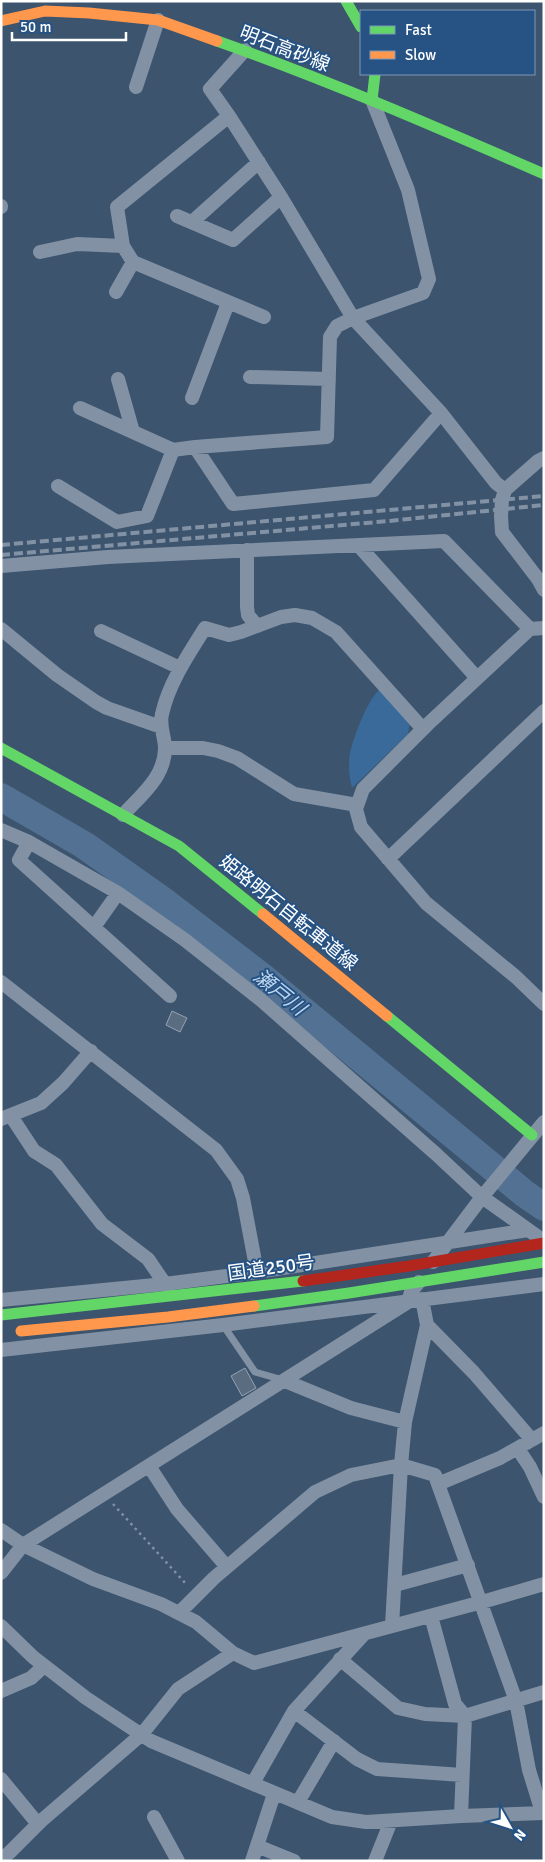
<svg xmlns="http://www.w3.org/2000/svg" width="545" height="1862" font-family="Signika,'Noto Sans JP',sans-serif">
  <rect width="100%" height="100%" fill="#3c546e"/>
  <!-- green -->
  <path fill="#3a6a99" d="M379,690L410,722L408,734L352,788C349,776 348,765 350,753C354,736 367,701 379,690Z"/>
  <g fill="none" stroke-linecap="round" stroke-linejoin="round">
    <!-- river -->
    <path stroke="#537192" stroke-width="28" d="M1,797L84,845L166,903L261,976L525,1194L544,1207"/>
  </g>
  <!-- building -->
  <path fill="#596c80" stroke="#95a3b3" d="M172,1011L187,1018L180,1032L166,1025Z
    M245,1368L256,1388L242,1396L231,1376Z"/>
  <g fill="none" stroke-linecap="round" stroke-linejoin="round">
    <!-- path -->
    <path stroke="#8292a4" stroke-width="2.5" stroke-dasharray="2.5 4" stroke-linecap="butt" d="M113,1504L187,1585"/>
    <!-- lane -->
    <path stroke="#8292a4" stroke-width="7" d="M223,1325L255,1372L283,1380"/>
    <!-- street -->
    <path stroke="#8292a4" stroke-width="14" d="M245,50L210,89L229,116L281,197L353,318L441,413L496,483L505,490L502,500L501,516L502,532L538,579L544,590
      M136,87L158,20
      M229,116L117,207L123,246L133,262L264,317
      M1,206V207
      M177,216L233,240L281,197
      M192,222L259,162
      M40,252L77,244L123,246
      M116,292L133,262
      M250,377L329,379
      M118,379L133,432
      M192,398L228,303
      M80,408L173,450L195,447L327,437L330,337L337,326L353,318L423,293L429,279L408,190L372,100
      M195,447L233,504L374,490L441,413
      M58,486L117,522L147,516L173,450
      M505,490L538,461L544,458
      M359,546L477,678
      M247,550V607L248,615L257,626
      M1,566L108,557L444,541L530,629
      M544,628L530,629L428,724L363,789L356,809L361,827L426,903L516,977L544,1004
      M1,629L57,675L96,702L107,708L161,727
      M101,631L180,668
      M165,748H203L218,751L237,758L294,794L357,805
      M123,815C141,795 165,777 165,748C165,737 159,726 162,714C169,683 188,655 205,628L229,635L241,632L281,617L295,615L312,618L336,632L423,729
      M1,830L29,842L118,893L185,940L261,1000L436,1154L482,1197L544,1241
      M29,842L19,860L170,996
      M388,859L544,711
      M94,927L118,893
      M1,982L216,1150L237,1179L243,1198L257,1272
      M11,1116L34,1151L56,1165L102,1224L148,1259L165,1284L170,1287
      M1,1119L41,1103L63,1083L91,1051
      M433,1262L482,1197L544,1122
      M422,1299L427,1325L405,1422L401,1465L435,1475L438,1484L516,1701L529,1770L542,1812
      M1,1300L165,1284L257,1272L528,1230
      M427,1325L474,1373L532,1440
      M1,1350L223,1325L544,1284
      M285,1381L351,1408L405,1422
      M518,1449L530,1467L544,1497
      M149,1466L177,1509L227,1567
      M438,1484L500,1458L544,1433
      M1,1530L23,1545L93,1579L161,1604L196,1622L233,1653L254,1663L482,1602L544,1584
      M1,1573L23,1545L408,1302L411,1292L419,1282
      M395,1585L468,1565
      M179,1613L214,1578L315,1492L351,1475L401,1465L392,1626
      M431,1616L455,1704L465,1716L461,1816
      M1,1626L33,1657L86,1698L151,1741L332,1817L366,1822L461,1816L544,1813
      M340,1659L398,1708L425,1714L465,1716L544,1692
      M1,1691L31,1678L44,1666
      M294,1711L357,1759L377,1769L462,1775
      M1,1779L38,1824
      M253,1783L294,1711L364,1634
      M298,1802L334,1741
      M154,1817L178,1861
      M257,1846L294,1861
      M1,1859L9,1853L41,1821L142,1734L178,1689L233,1653
      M252,1861L274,1794
      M375,1861L391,1821"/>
    <!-- fast -->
    <path stroke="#63d668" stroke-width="11" d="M346,1L361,27
      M217,41C328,80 436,127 544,174
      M372,100L375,74
      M1,748L179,846L263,914
      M387,1016L532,1135
      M254,1306L349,1293L544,1262
      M1,1315L303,1281"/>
    <!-- slow -->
    <path stroke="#ff974d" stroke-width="11" d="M1,21L45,11L89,13L158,20L217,41
      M263,914L387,1016
      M21,1331L168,1317L254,1306"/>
    <!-- jam -->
    <path stroke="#b3261e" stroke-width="11" d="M303,1281L409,1266L544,1243"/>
    <!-- rail -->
    <path stroke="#8292a4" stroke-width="4" stroke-dasharray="9 4" stroke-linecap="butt" d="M1,545L544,496
      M1,555L389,521L544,505"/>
  </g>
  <g text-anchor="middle" stroke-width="4" stroke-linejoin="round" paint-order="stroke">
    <!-- street labels -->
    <g font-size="19" fill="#fff" stroke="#265384">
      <text transform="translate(285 48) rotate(21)" y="7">明石高砂線</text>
      <text transform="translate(289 912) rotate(39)" y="7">姫路明石自転車道線</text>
      <text transform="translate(271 1267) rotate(-8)" y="7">国道250号</text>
    </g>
    <!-- water labels -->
    <g font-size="20" font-style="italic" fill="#bbd5ef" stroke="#265384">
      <text transform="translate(280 992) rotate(39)" y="7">瀬戸川</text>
    </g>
  </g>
  <!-- border -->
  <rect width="545" height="1862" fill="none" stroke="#ffffff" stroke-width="5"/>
  <!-- legend -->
  <rect x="360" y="10" width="175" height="65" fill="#265384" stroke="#7d98b5"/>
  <rect x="370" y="26" width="25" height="8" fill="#63d668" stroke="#7d98b5"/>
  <text x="405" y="35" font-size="15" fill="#ffffff">Fast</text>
  <rect x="370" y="51" width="25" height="8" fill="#ff974d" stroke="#7d98b5"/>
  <text x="405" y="60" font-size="15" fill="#ffffff">Slow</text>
  <!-- north arrow -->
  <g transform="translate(510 1827) rotate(129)" stroke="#265384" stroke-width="4" paint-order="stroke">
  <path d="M0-4L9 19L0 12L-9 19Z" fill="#ffffff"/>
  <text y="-8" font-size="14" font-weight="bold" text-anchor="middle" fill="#ffffff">N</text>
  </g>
  <!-- scale -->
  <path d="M12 32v8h114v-8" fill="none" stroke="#ffffff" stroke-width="2.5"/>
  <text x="20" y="32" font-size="15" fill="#ffffff" stroke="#265384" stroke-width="4" paint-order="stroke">50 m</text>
</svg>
